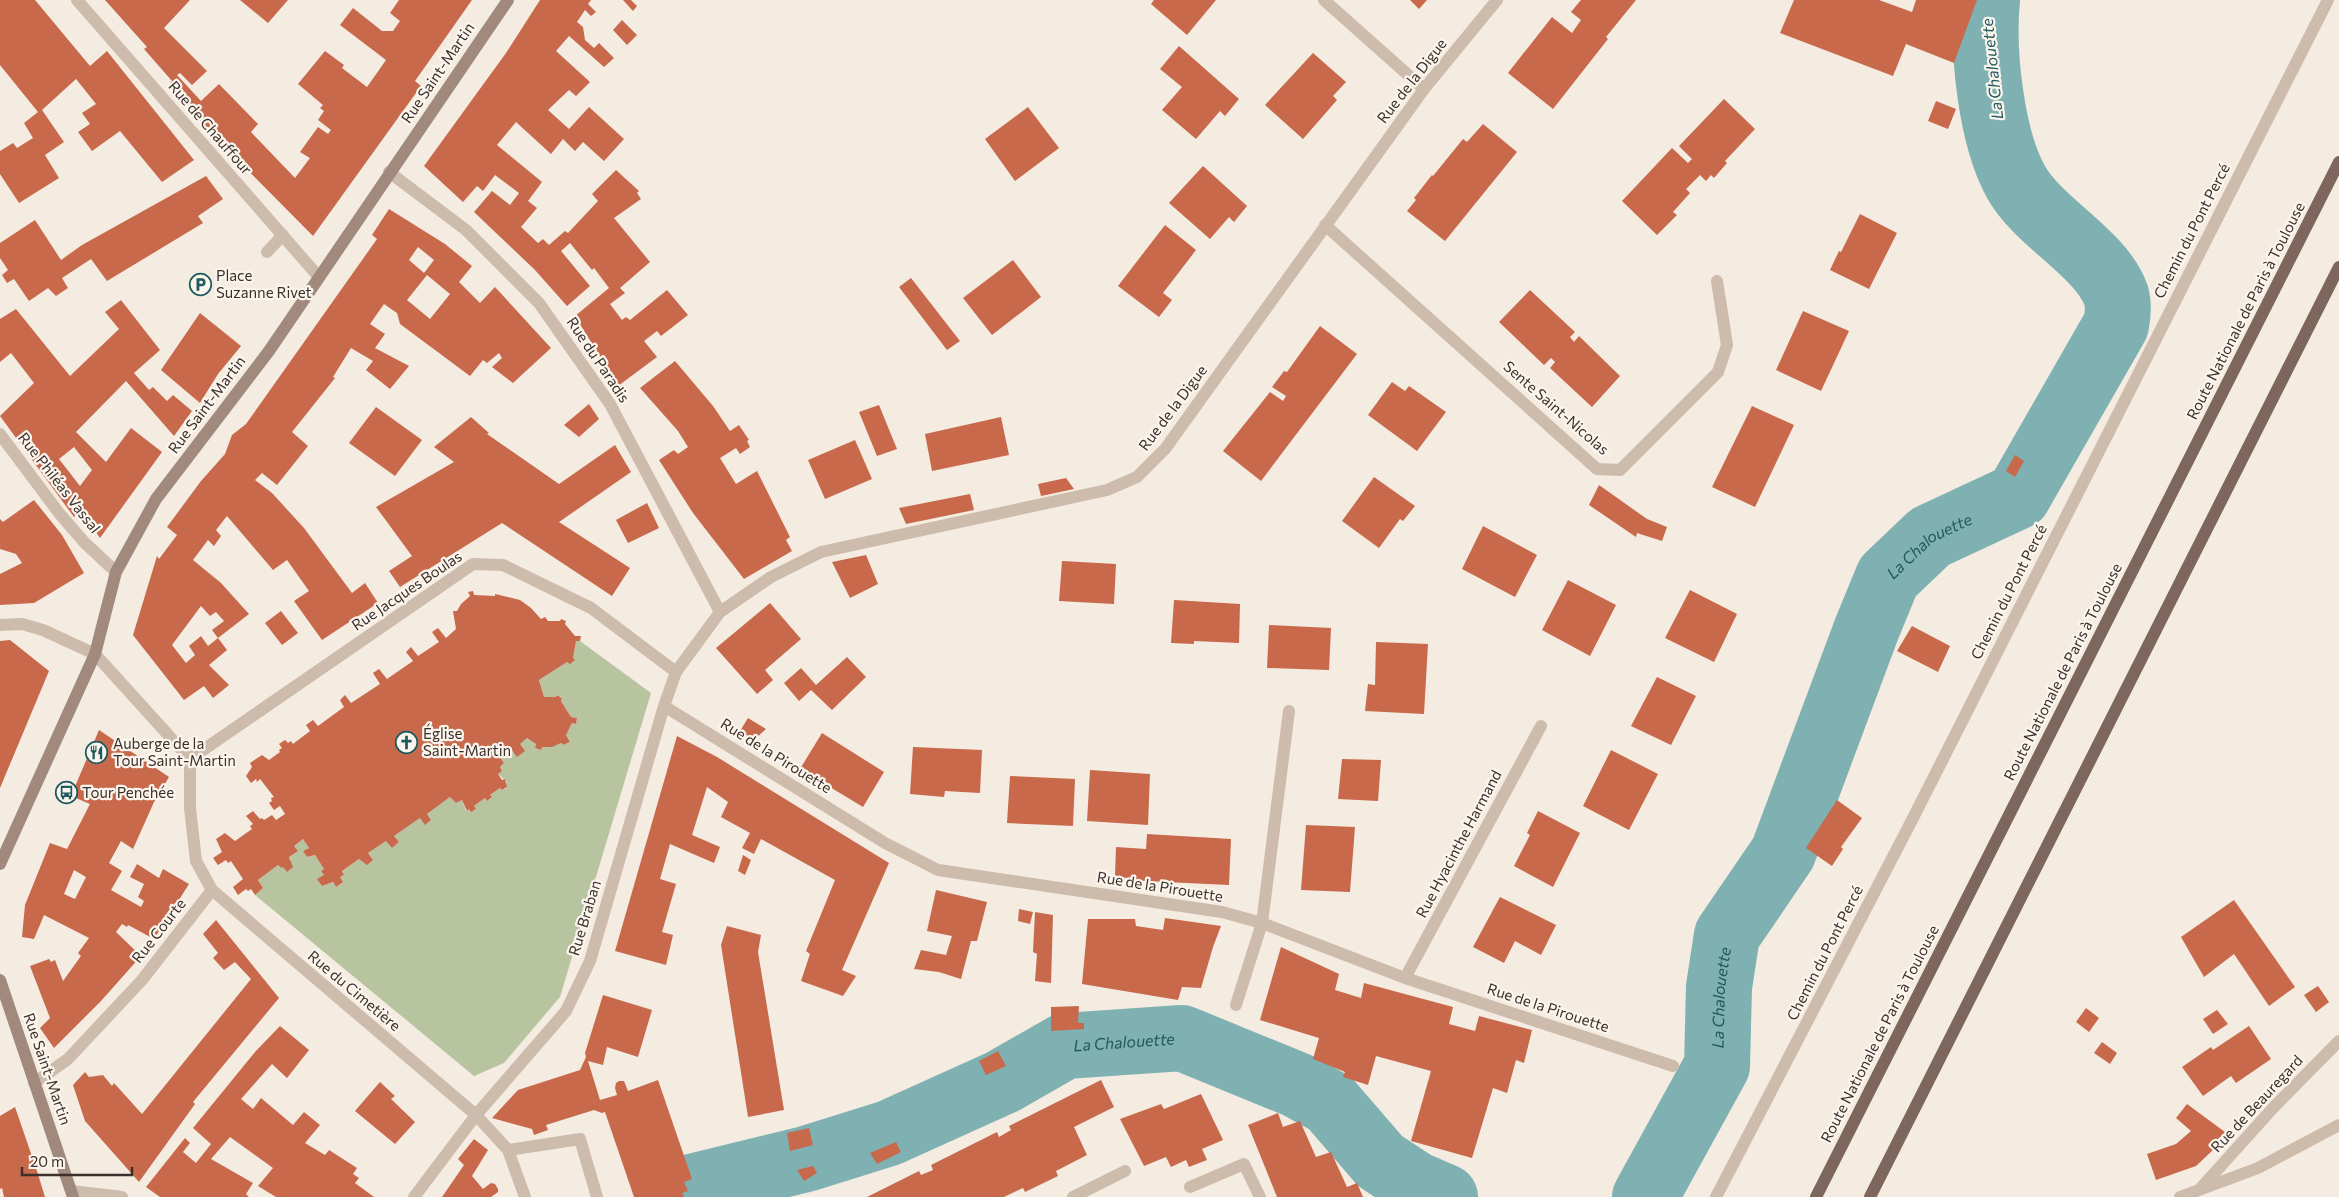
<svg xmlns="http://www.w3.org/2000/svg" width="2339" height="1197" font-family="Commissioner,sans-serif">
  <rect width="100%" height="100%" fill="#f4ebe1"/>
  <!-- green -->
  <path fill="#b8c4a0" d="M576,641H580L651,693L560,997L504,1063L474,1076L255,895L263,888L258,880L278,865L281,868L291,860L289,857L298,851L294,846L303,839L309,848L303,851L307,857L315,855L324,869L321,871L324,875L318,879L322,886L333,882L336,887L343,882L340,877L344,875L342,871L359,859L367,864L373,860L368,853L386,841L392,848L399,842L394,836L420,818L425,824L431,820L427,814L450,797L456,803L462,800L466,811L469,809L472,811L476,809L474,806L485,798L487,801L491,798L490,795L500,788L502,790L507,788L505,785L507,782L498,774L502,771L500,767L504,763L500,757L527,738L536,744L535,748L540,750L542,747L561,743L563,745L570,742L566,735L572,723L576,724L577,718L571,717L561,701L562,697L557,695L556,697H544L539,680L573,658Z"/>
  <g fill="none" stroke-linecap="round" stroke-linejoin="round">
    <!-- river -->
    <g stroke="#7fb0b2" stroke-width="66">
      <path id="s1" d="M691,1187L806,1159L889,1133L1002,1082L1065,1046L1182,1038L1297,1085L1330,1103L1380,1161L1415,1184L1445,1197"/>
      <path id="s2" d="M1645,1197L1717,1066L1719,987L1727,935L1783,853L1867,628L1888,577L1930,537L2018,496L2116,325C2118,315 2119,305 2116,295C2101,253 2038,222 2016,182C1991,137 1982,51 1987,0"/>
    </g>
  </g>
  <!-- building -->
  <path fill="#c8694b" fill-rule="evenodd" d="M0,0H35L90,66L107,51L194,160L162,182L120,131L92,151L78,132L90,124L82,113L96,104L76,79L42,110L64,142L45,155L59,178L19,203L0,174V151L13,143L17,148L33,138L24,123L38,112L0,65Z
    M105,0H190L164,28L207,71L192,85L180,73L177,75L201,101L219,84L258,124L251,132L295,178L310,158L300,152L318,127L328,134L331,130L318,120L324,111L320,108L323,105L298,84L325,51L344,65L342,68L367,87L386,60L340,25L353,8L382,31H393L400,21L390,13L399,0H472L415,81L421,86L313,236L206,128L170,83L172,81L144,49L147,47Z
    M240,0H288L268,23Z
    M540,0H591L588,4L596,12L591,16L585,10L577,22L583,27L585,40L594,48L599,43L614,58L604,67L569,36L556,51L590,82L576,96L569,90L548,110L569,129L589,107L624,139L604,161L583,142L575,151L563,139L551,154L516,122L497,145L542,182L528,201L537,208L521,227L538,243L543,239L549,245L565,231L568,233L598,201L592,194L616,170L639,191L637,193L641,199L614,218L650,262L620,288L625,293L610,304L622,320L626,317L630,320L667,290L688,315L661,336L657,331L644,341L657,357L618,386L575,316L609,288L594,268L592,270L570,243L561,251L590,286L567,306L535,270L474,212L492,191L510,205L519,193L495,175L483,191L477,186L463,202L424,166L506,53Z
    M623,0H631L637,6L633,11Z
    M1154,0H1216L1187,35L1151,4Z
    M1410,0H1427L1419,9Z
    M1581,0H1636L1606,37L1608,39L1553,109L1508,73L1552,17L1572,33L1581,20L1571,12Z
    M1794,0H1879L1912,12L1916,0H1977L1954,63L1906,44L1893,76L1780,33Z
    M622,20L637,35L627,45L613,30Z
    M1179,46L1239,99L1225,116L1220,111L1196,139L1162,110L1182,87L1160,69Z
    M1313,53L1346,82L1333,96L1337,100L1303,139L1265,105Z
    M1724,99L1755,129L1725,161L1727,163L1714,178L1711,175L1706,181L1700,175L1686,189L1690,193L1673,212L1677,215L1657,235L1622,201L1672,148L1688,163L1692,159L1679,146Z
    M1936,101L1956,109L1948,129L1928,121Z
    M1028,107L1059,148L1015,181L985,139Z
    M1483,124L1517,152L1445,241L1407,211L1416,200L1414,198L1432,175L1433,176L1463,139L1467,142Z
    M1203,166L1247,206L1234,222L1229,217L1210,239L1169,203Z
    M206,176L223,199L198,216L203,223L107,281L91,259L62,278L68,288L56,296L48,288L29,301L14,279L7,283L2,275L8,270L0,258V243L35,220L61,260L82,245Z
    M389,209L445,244L472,266L459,282L480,303L495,287L551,348L513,383L492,367L502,358L499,353L487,363L483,360L470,376L400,324L397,313L384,304L370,324L385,334L375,348L409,366L390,389L366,370L373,361L351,348L333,377L335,378L292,432L308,446L277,485L262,473L255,480L272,493L304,528L352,593L365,583L378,603L322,640L294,601L309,591L287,560L273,570L227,516L216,530L221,536L214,546L208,540L193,560L221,583L249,614L218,638L212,630L224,621L216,612L210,616L201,606L172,645L186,663L195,655L189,646L201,636L208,646L218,638L227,650L209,665L229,685L213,698L204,686L184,700L133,635L157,556L159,559L177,535L167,527L201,481L225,454L232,435L246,424L360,263L377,239L372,235ZM418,247L434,260L424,273L409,260ZM427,275L450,294L430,319L407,300Z
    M1860,214L1897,233L1869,289L1830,270L1839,251L1841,252Z
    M1165,225L1196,250L1163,293L1172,300L1159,317L1118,286Z
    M1013,260L1041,297L992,335L963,298Z
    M911,278L960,341L947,350L899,287Z
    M1530,290L1575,332L1570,337L1574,342L1579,336L1620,376L1592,407L1550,368L1555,362L1551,358L1544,365L1499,322Z
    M121,300L160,350L134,373L149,390L153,387L167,401L173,395L192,411L174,436L126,381L76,432L106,462L131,428L162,452L100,538L81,511L74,517L0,416L34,383L11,353L0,362V319L16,309L70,376L119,329L105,312ZM74,447L92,470L80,486L59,459Z
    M1803,311L1849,331L1821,391L1776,370Z
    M200,313L241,346L218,374L200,403L161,370Z
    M1320,326L1357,354L1261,481L1223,451L1270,392L1283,401L1286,396L1272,387L1284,371L1287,372Z
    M675,361L713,406L730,431L739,425L749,440L747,441L750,447L740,454L736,448L720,458L736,484L757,471L790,537L786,540L792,551L744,579L693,513L659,460L674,450L678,454L688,447L678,431L640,388Z
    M1392,382L1405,391L1409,386L1446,412L1417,451L1368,415Z
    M589,404L599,419L579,437L564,425Z
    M879,405L897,449L877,456L859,412Z
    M1752,406L1794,425L1755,507L1712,487Z
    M376,407L422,440L395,476L349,443Z
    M471,417L489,433L487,434L559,484L615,445L631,472L559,522L630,568L612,596L502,523L400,587L389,571L412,556L376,507L454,462L434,447Z
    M1001,417L1009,455L932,471L925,434Z
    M855,440L872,479L825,499L808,460Z
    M2015,455L2024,461L2015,477L2006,471Z
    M1374,477L1415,506L1403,521L1400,519L1379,548L1342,521Z
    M1066,478L1074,489L1041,496L1038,484Z
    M1599,485L1647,519L1667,527L1662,541L1637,533L1636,537L1589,505Z
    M970,494L974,510L906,524L899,508Z
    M34,500L62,535L84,573L34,603L0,605V574L22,563L16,554L0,549V519L3,522Z
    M647,503L659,528L628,543L616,520Z
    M1483,526L1537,555L1515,597L1462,569Z
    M866,555L878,584L850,598L832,562Z
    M1062,561L1116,564L1114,604L1059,601Z
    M1568,580L1616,605L1590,656L1542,630Z
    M1690,590L1737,614L1714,662L1665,638Z
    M473,591L474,595L495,596V594L520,600L531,608L541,619L545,617L548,621H560L561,619L566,621L565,624L575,636H581L580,641H576L573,658L575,660L570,664L567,662L539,680L544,697H556L557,695L562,698L561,701L571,717L577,718L576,724L572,723L566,735L570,742L563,745L561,743L552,747H542L541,750L535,748L536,744L527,738L520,744L525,751L517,757L511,749L500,757L504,763L500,767L502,771L498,774L502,780L505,779L507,787L502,790L500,788L490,795L492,797L487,801L485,798L474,806L476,809L471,812L469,809L467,811L462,800L456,803L450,797L427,814L431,820L425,825L420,818L394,836L399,842L392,848L386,841L368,853L373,860L367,865L359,859L342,871L344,875L340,877L343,882L336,887L333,882L322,886L317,879L324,875L321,871L324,869L315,855L307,857L303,851L309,848L303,839L294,846L298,851L289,857L293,867L287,872L283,867L281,868L278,865L258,880L263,888L255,895L251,889L248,891L246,889L238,895L233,887L243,879L231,861L228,863L226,860L218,865L213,858L222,852L216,839L225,833L235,841L252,829L250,826L253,824L246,816L253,811L260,819L262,818L264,820L272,815L276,820L285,814L280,806L274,810L269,803L272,801L271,798L274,797L260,779L257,782L256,779L251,783L246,776L252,767L250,763L262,755L269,760L280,752L279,750L282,748L279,744L285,740L288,743L291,741L293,744L310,731L306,725L313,720L318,726L344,707L340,700L345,695L351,703L380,684L373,673L379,669L387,679L413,661L406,652L411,647L418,656L439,642L432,632L438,628L446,638L456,629L453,611H457L461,604L470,596L468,592Z
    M1174,600L1240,604L1239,643L1194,641V644L1171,643Z
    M770,603L801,639L765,670L773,680L757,694L716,648Z
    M281,611L298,633L282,645L265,623Z
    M1269,625L1331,628L1329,670L1267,668Z
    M1912,626L1950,646L1938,672L1897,651Z
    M10,640L49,671L0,788V641Z
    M1376,642L1428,644L1424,714L1365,711L1368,684L1375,685Z
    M847,657L866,677L832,710L811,690L799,701L784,683L801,668L816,685Z
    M1657,677L1696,696L1671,745L1631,726Z
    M748,718L766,729L754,740L740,731Z
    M99,730L169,777L154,802L133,849L121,841L109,863L122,871L111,890L141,907L144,901L138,897L144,884L130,877L137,864L159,878L163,869L189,884L154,939L128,925L127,927L122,924L116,932L141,956L101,1001L54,1048L40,1028L50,1018L30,966L49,959L51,962L55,960L63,981L81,956L78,953L89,938L44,915L34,939L22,937L25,905L50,843L67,849L90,804L71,796ZM74,870L86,877L75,899L64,894Z
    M822,733L884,772L863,807L800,769Z
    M677,736L717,757L889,863L842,970L856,976L843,996L801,981L810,954L806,951L835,880L761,839L754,854L742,848L750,833L721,817L728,802L707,787L692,835L720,847L714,863L670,844L660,879L676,884L662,932L673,935L666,965L615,951Z
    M913,747L982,750L980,793L945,791L944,797L910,794Z
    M1611,750L1658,774L1629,830L1583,806Z
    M1342,759L1381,760L1378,801L1338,799Z
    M1090,770L1150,774L1148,825L1087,821Z
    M1010,776L1075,779L1073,826L1007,823Z
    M1837,800L1862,818L1841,847L1843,849L1832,866L1806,848Z
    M1538,811L1580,833L1553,887L1514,866L1530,835L1527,833Z
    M1306,825L1355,827L1350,892L1301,890Z
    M1147,834L1231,839L1229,885L1144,881L1115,876L1116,847L1146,849Z
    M743,855L751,860L745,875L738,871Z
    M936,890L987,902L977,941H971L961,979L939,972L914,969L921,950L946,955L952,936L927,931Z
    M1500,897L1556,925L1541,955L1515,941L1504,963L1473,947Z
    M2234,900L2295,987L2269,1006L2234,954L2204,977L2181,937Z
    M1019,909L1033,912L1030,924L1018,921Z
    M1035,912L1053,915L1051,983L1035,981L1037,954L1033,952Z
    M1165,918L1221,926L1213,947L1201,988L1182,987L1178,1000L1082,984L1088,919H1135L1136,926L1163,930Z
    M216,920L279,998L193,1102L195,1104L139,1182L85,1121L73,1085L85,1072L89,1077L103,1075L112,1086L114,1083L142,1114L251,979L235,962L224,970L213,958L218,953L203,934Z
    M727,926L761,935L758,952L784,1110L748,1117L721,945Z
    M1281,947L1339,974L1335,990L1361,998L1364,983L1453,1007L1449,1024L1475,1031L1479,1016L1532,1030L1524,1063L1516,1060L1507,1093L1493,1088L1472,1158L1411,1141L1431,1071L1376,1056L1368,1085L1343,1077L1345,1072L1313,1059L1319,1038L1260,1020Z
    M2318,986L2329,1002L2316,1012L2304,995Z
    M603,995L652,1010L638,1057L607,1047L603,1065L588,1061L600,1100L617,1095L615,1088L616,1083L619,1081H624L628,1091L658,1080L692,1179L684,1182L688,1191L682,1193L684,1197H634L605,1112L602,1113L594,1110L546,1125L548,1130L534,1135L532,1129L492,1118L518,1090L580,1070L586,1057L585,1053Z
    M1079,1006L1078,1023H1084V1029L1051,1031V1007Z
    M2086,1008L2099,1018L2089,1032L2076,1022Z
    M2217,1010L2228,1024L2213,1034L2203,1019Z
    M280,1026L309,1050L287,1078L272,1064L241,1099L253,1109L261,1098L293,1125L304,1112L320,1125L305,1143L325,1155L329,1150L357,1168L353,1174L359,1178L355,1183L374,1197H276L258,1186L273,1168L230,1137L211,1159L253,1183L246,1194L249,1197H160L146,1187L185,1138L190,1143L183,1152L196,1163L211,1144L193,1128L255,1052Z
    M2249,1026L2271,1059L2236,1083L2231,1076L2203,1096L2182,1067L2211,1047L2213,1050Z
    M2102,1042L2117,1053L2110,1064L2094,1053Z
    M998,1051L1006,1066L986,1075L979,1061Z
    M1101,1080L1114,1107L1074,1127L1087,1155L1056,1171L1058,1176L1025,1192L1023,1188L1004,1197H867L919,1171L921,1175L933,1170L931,1165L997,1132L999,1137L1011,1130L1009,1126Z
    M380,1082L395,1096L391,1099L415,1122L395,1144L355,1111Z
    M1201,1094L1223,1140L1202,1149L1207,1160L1189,1167L1186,1160L1171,1167L1166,1157L1144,1166L1120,1119L1161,1104L1164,1109Z
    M2187,1104L2229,1135L2196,1166L2156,1180L2147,1154L2176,1144L2191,1131L2176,1118Z
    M15,1107L37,1171L45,1197H4L2,1188L0,1189V1116Z
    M1278,1113L1283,1127L1300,1121L1316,1157L1331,1152L1347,1187L1357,1183L1363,1197H1277L1248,1125Z
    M809,1128L813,1145L790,1151L787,1133Z
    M474,1139L488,1150L472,1176L483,1189L491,1183L495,1184L498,1189V1192L491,1197H442L464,1165L458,1159Z
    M896,1142L901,1152L877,1164L870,1153Z
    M813,1166L817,1173L804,1181L797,1170Z"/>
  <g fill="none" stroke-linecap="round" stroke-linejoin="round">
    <!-- lane -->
    <path stroke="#cdbbac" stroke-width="12" d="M1324,0L1424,89
      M267,252L283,235
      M1236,1005L1262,923L1289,711
      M476,1115L508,1150L525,1197
      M508,1150L580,1139L597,1197
      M1073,1197L1125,1171"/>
    <!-- street -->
    <path stroke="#cdbbac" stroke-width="12" d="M77,0L318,276
      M389,172L466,230L539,303L610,404L720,612
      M1325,225L1597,469L1620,470L1718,372L1727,345L1717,281
      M0,434L59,513L84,542L116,572
      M0,625L22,624L43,630L95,654L190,759
      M664,706L885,843L938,870L1222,912L1262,923L1405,978L1673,1066
      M190,759L473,564L503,565L591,608L676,672
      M190,759V808L196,861L212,890L476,1115
      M1405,978L1541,726
      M34,1083L68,1059L142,980L212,890
      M1190,1187L1244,1164L1260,1197
      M2200,1189L2273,1108L2339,1041
      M72,1191L122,1197
      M414,1197L476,1115L566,1011L590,961L664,706L676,672L720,612L771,577L821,552L1107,490L1137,477L1165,449L1424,89L1497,0
      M1716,1197L1911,822L2328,0
      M2180,1197L2258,1168L2339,1125"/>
    <!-- secondary -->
    <path stroke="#a18a7d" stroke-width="12" d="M0,864L95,654L116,572L156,499L269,351L508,0
      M0,980L73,1197"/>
    <!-- primary -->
    <path stroke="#7d675c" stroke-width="12" d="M1816,1197L2339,162
      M1870,1197L2339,267"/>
  </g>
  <!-- icons -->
  <defs>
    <symbol id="parking-ring" viewBox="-11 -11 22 22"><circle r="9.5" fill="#fbf5ee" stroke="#1f5a5e" stroke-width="1.5"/><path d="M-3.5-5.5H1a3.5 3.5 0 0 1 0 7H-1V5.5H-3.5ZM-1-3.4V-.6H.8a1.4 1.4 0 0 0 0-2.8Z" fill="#1f5a5e"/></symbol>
    <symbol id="church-ring" viewBox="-11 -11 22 22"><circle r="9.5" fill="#fbf5ee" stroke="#1f5a5e" stroke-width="1.5"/><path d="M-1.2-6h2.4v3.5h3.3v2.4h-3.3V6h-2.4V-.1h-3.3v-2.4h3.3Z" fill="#1f5a5e"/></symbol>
    <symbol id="restaurant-ring" viewBox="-11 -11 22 22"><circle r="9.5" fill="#fbf5ee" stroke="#1f5a5e" stroke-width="1.5"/><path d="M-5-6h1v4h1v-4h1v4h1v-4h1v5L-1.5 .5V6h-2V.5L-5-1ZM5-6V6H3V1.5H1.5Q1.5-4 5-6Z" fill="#1f5a5e"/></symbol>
    <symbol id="bus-ring" viewBox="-11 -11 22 22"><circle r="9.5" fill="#fbf5ee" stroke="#1f5a5e" stroke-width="1.5"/><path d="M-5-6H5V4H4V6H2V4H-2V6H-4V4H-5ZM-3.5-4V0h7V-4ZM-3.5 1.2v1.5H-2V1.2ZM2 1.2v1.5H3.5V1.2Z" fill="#1f5a5e"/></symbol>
  </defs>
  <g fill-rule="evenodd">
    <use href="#parking-ring" x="188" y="272" width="25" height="25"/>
    <use href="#church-ring" x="394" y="730" width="25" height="25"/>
    <use href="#restaurant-ring" x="84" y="740" width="25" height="25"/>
    <use href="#bus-ring" x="54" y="780" width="25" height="25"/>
  </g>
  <g text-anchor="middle" stroke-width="4.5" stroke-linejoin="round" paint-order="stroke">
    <!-- street labels -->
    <g font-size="15" fill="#3b302b" stroke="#fbf5ee">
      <text transform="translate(438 73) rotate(-56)" y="5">Rue Saint-Martin</text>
      <text transform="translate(1412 81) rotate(-52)" y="5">Rue de la Digue</text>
      <text transform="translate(210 128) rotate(49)" y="5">Rue de Chauffour</text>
      <text transform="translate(2192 231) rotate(-63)" y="5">Chemin du Pont Percé</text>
      <text transform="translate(2246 311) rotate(-63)" y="5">Route Nationale de Paris à Toulouse</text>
      <text transform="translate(598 360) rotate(56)" y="5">Rue du Paradis</text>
      <text transform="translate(207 405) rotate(-53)" y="5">Rue Saint-Martin</text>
      <text transform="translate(1173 408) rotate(-53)" y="5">Rue de la Digue</text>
      <text transform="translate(1556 408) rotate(41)" y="5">Sente Saint-Nicolas</text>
      <text transform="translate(59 483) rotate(52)" y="5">Rue Philéas Vassal</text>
      <text transform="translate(407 591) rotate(-34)" y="5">Rue Jacques Boulas</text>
      <text transform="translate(2009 592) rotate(-63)" y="5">Chemin du Pont Percé</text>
      <text transform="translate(2063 672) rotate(-63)" y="5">Route Nationale de Paris à Toulouse</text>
      <text transform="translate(776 756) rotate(32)" y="5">Rue de la Pirouette</text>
      <text transform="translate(1459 844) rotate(-62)" y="5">Rue Hyacinthe Harmand</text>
      <text transform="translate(1160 887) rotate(9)" y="5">Rue de la Pirouette</text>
      <text transform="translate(585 918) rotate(-73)" y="5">Rue Braban</text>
      <text transform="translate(159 931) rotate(-52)" y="5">Rue Courte</text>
      <text transform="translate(1825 953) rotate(-63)" y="5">Chemin du Pont Percé</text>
      <text transform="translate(354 991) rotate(40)" y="5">Rue du Cimetière</text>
      <text transform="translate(1548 1008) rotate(18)" y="5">Rue de la Pirouette</text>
      <text transform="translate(1880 1034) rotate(-63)" y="5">Route Nationale de Paris à Toulouse</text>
      <text transform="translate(47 1069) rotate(71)" y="5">Rue Saint-Martin</text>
      <text transform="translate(2257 1104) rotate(-47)" y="5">Rue de Beauregard</text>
    </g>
    <!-- poi labels -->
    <g font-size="15" fill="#3b302b" stroke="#fbf5ee" text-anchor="start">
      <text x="216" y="281">Place<tspan x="216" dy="17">Suzanne Rivet</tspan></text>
      <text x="423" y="739">Église<tspan x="423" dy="17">Saint-Martin</tspan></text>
      <text x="113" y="749">Auberge de la<tspan x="113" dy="17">Tour Saint-Martin</tspan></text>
      <text x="82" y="798">Tour Penchée</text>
    </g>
    <!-- water labels -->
    <g font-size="16" font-style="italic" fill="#1f5a5e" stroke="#fbf5ee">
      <text transform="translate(1992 69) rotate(-96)" y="6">La Chalouette</text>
      <text dy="6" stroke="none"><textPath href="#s2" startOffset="728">La Chalouette</textPath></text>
      <text dy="6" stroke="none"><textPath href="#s2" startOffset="218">La Chalouette</textPath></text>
      <text dy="6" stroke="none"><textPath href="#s1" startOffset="461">La Chalouette</textPath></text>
    </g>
  </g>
  <!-- scale -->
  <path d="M22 1167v8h110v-8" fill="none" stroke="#3b302b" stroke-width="2.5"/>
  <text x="30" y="1167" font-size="15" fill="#3b302b" stroke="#fbf5ee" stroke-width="4" paint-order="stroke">20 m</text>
</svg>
